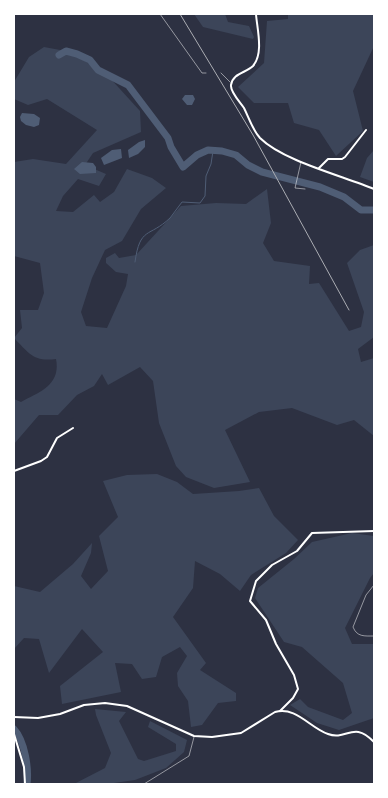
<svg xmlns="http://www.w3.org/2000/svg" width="388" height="798" font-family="Inter,sans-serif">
  <rect width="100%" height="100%" fill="#2d3142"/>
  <!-- green -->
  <path fill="#3c4559" d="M194,14H225L228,22L249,26L254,37L253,39L203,27Z
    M288,14H374V46L353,91L363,131L336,156L319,130L294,123L288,103H254L238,87L264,63L267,21L288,19Z
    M44,47L71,52L109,77L140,111L141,132L93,153L85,165L106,174L99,186L78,179L63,196L56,211L73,212L94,195L100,202L114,192L127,169L152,178L166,188L141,209L122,241L105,250L92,278L81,312L86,326L107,328L126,286L128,274L116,272L106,263V258L115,253L119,258L136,255L181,206L216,203L246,204L267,189L271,223L263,243L274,261L310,266L309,284L319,283L349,331L361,327L364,312L347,263L360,250L374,245V337L358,349L361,362L374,358V436L354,420L337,425L292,408L259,412L225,430L250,482L214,488L186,477L176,466L159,423L153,381L140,367L108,385L102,374L94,386L77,395L58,415H39L14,444V399L21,402C40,392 61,385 56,359C33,362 29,353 14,338L22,328L20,310H38L44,293L40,263L14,256V162L33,159L66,164L97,130L47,99L28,105L14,99V82L29,57Z
    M374,150V182L360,177L367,158Z
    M157,474L177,482L193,494L239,491L259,488L274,516L298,540L286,553L251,575L240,591L220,574L195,561L193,588L173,617L206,663L200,670L236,693V701L218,703L202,725L191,727L188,701L178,686L177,673L187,656L180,647L162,657L156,677L142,679L132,664L115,663L121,692L62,704L60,686L103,652L82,629L49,673L39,639L24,638L14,649V586L40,592L73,564L92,543L91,553L81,576L91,589L108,571L99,536L118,517L103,481L127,475Z
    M352,533L374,536V573L370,578L345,628L352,644H374V718L339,730L317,723L290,705L300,699L308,707L343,720L352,713L343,683L302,647L284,642L255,598L258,588L294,559L312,542Z
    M95,709L126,712L119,721L138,759L144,761L176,751V744L148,727L150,721L187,740L184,752L166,768L135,780L107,784H74L105,768L111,753L96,715Z"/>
  <!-- water -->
  <path fill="#4f5d75" d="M185,95H193L195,99L192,105H187L182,99Z
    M22,113L34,114L40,118L39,125L34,127L26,125L21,121L20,117Z
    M145,140V147L138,154L129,158L128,150L139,142Z
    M121,149L122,158L104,165L101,158L112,150Z
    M82,162L93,163L96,167V173L80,174L74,169Z"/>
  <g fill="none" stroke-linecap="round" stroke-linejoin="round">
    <!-- stream -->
    <path stroke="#4f5d75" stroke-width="1" d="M135,262C140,226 149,238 170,218C174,213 178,207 182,202L200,203L205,196L206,176L211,164L213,151"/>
    <!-- river -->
    <path stroke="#4f5d75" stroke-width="7" d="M59,55L66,51L77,54L90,60L98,70L128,85L168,138L171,147L183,167L197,155L208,150L222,151L236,155L248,165L262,172L320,187L344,197L361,210H374
      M14,729C25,741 29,769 27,784"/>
    <!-- service -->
    <path stroke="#fff" stroke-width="0.5" d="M160,14L202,73H206
      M221,73L230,82
      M301,162L295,188L305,189
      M374,585L366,595L353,627C357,637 364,636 374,636
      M144,784L189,756L194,737"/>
    <!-- minor -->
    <path stroke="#fff" stroke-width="2" d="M256,14C257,29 264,53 253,66C246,73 233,73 231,85C230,92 240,102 244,108C249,118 252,129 260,138C283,161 343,176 374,189
      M319,168L328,159H342L345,157L366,130
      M14,471L41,461L47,457L57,438L73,428
      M280,711L293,698L298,689L294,675L276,644L266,620L250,601L256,581L272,565L297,551L312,533L374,531
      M14,734L24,767L25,784"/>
    <!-- tertiary -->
    <path stroke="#fff" stroke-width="2" d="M14,717L38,718L60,714L84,705L105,703L127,706L194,736L212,737L241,733L275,712C296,706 310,728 328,734C347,741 353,720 374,742"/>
    <!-- rail -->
    <path stroke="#abadb3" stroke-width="1" d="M180,14L253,135L349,310"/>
  </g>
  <!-- border -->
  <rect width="388" height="798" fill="none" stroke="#ffffff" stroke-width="30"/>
</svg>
